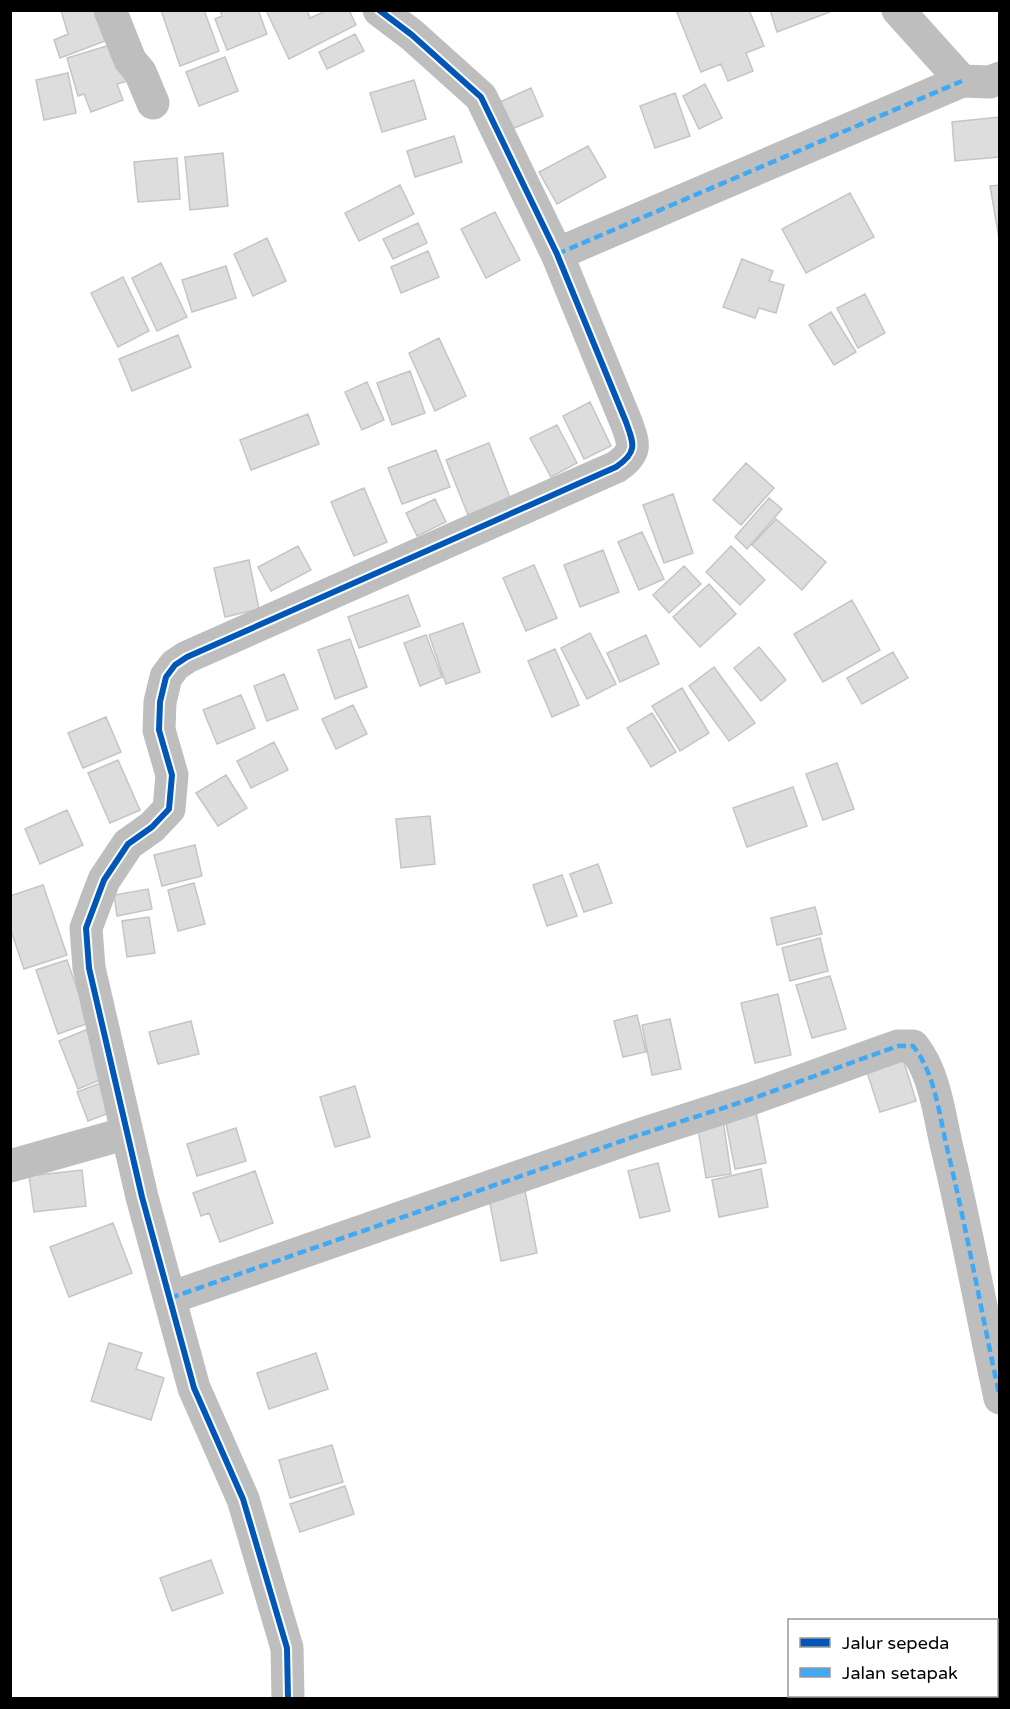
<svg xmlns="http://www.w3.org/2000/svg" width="1010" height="1709" font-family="'Varela Round',sans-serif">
  <rect width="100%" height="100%" fill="#fff"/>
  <!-- building -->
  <path fill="#ddd" stroke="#c5c5c5" stroke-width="1.5" d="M61,10H95L105,41L60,58L54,40L68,34Z
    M161,10H204L219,51L180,66Z
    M220,10H258L267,34L227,50L215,19L222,16Z
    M266,10H307L310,18L328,10H349L356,25L289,59Z
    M676,10H749L764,46L746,53L753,71L728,81L721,64L701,72Z
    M770,10H835L777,32Z
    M355,34L364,51L327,69L319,52Z
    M120,42L131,80L117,84L123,100L91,112L84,94L78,96L67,58Z
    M225,57L238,91L199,106L186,72Z
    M68,73L76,113L44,120L36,80Z
    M414,80L426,119L382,132L370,93Z
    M705,84L722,118L699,129L683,96Z
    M531,88L543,116L512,129L500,102Z
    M675,93L690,136L655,148L640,106Z
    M1000,117V157L955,161L952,122Z
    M454,136L462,162L415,177L407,151Z
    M588,146L606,177L557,204L539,172Z
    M223,153L228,206L190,210L185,157Z
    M177,158L180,199L138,202L134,162Z
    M400,185L414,214L359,241L345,213Z
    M1000,185V244L990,186Z
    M850,193L874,237L806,273L782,229Z
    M495,212L520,260L486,278L461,229Z
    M418,223L427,243L393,259L383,239Z
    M267,238L286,281L253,296L234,254Z
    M428,251L439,277L401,293L391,267Z
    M742,259L773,271L769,281L784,285L776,313L759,308L755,318L723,307Z
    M161,263L187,317L157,331L132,278Z
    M226,266L236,298L192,312L182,280Z
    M123,277L149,331L118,347L91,293Z
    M865,294L885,333L858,348L837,308Z
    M831,312L856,352L834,365L809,325Z
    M178,335L191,367L132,391L119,359Z
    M439,338L466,396L435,411L409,353Z
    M410,371L425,413L392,425L377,383Z
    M367,382L384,420L362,430L345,392Z
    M590,402L611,446L584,459L563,416Z
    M308,414L319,444L251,470L240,440Z
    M557,425L577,463L551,477L530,438Z
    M489,443L510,498L468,515L446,460Z
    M436,450L450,487L402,504L388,468Z
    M746,463L774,488L741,525L713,500Z
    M364,488L387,542L354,556L331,502Z
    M673,494L693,553L664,563L643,505Z
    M769,498L782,509L747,549L735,537Z
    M435,499L446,522L417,536L406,513Z
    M776,519L826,562L802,590L752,545Z
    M642,532L664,579L639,590L618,542Z
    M298,546L311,570L271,591L258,567Z
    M731,546L765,580L740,605L706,572Z
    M603,550L619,592L580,607L564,565Z
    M249,560L259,609L225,617L214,568Z
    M534,565L557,618L526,631L503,578Z
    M684,566L701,584L669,613L653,595Z
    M709,584L736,614L700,647L673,617Z
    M408,595L420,626L359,648L348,617Z
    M852,600L880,650L823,682L794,634Z
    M463,623L480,672L446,684L429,635Z
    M590,633L616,684L587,699L561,648Z
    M426,635L442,677L420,686L404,643Z
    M646,635L659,664L620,682L607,653Z
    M350,639L367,687L335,699L318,650Z
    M759,647L786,680L761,701L734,668Z
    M555,649L579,705L552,717L528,661Z
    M893,652L908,678L862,704L847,678Z
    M714,667L755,723L729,741L689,686Z
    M284,674L298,709L267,721L254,686Z
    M682,688L709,733L680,751L652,706Z
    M241,695L255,728L217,744L203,710Z
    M353,705L367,734L336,749L322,719Z
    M652,713L676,752L651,767L627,728Z
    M106,717L121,752L83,768L68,733Z
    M274,742L288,770L251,788L237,761Z
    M118,760L140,810L110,823L88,773Z
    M837,763L854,809L823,820L806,774Z
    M226,775L247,808L218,826L196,793Z
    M793,787L807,826L747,847L733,808Z
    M67,810L83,845L40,864L25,829Z
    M430,816L435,864L401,868L396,819Z
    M195,845L202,876L162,886L154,855Z
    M598,864L612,903L584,912L570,874Z
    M562,875L577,916L547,926L533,885Z
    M194,883L205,924L178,931L168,890Z
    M43,885L67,955L24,969L10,928V896Z
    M148,889L152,909L117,916L114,895Z
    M815,907L822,934L777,945L771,918Z
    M149,917L155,953L127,957L122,921Z
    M820,938L828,971L790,981L782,948Z
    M67,960L89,1023L58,1034L36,970Z
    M830,976L846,1029L812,1038L796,985Z
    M778,994L791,1055L755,1063L741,1003Z
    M637,1015L646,1052L623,1057L614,1021Z
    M670,1019L681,1069L652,1075L642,1025Z
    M191,1021L199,1054L158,1064L149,1032Z
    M88,1029L107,1077L78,1089L59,1041Z
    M901,1052L916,1101L880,1112L864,1063Z
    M106,1081L117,1110L88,1121L77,1092Z
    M355,1086L370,1137L335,1147L320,1097Z
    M756,1112L766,1163L735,1169L725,1118Z
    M722,1113L731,1174L706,1178L696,1117Z
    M236,1128L246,1161L197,1176L187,1144Z
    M658,1163L670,1211L640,1218L628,1171Z
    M761,1169L768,1207L719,1217L712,1180Z
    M82,1170L86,1206L34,1212L29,1176Z
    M255,1171L273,1223L220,1242L209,1213L201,1216L193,1193Z
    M525,1191L537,1253L501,1261L489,1198Z
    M113,1223L132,1273L69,1297L50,1247Z
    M109,1343L142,1353L136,1369L164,1378L151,1420L91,1401Z
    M316,1353L328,1389L269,1409L257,1373Z
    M332,1445L343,1482L290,1498L279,1460Z
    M345,1486L354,1514L300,1532L290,1504Z
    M211,1560L223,1593L172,1611L160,1578Z"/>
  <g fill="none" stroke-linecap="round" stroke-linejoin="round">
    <!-- street -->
    <path stroke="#bebebe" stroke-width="33" d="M110,10L130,60L140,72L153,103
      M898,10L962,81L990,82L1000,78
      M557,254L962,81
      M10,1166L127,1133
      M170,1298L639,1135L751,1099L881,1052L898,1046H913C935,1073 939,1114 947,1148C967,1231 982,1315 1000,1398
      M288,1698L287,1648L243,1499L194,1388L142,1197L89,968L86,928L104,880L128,844L152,827L169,809L172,775L159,730L160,702L166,677L175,665L187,657L616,467C638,452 634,444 626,422L557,254L481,97L412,35L379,10"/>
    <!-- quiet -->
    <path stroke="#3fa9f5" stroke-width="4.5" stroke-dasharray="9 4.5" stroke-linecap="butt" d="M557,254L962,81
      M170,1298L639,1135L751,1099L881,1052L898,1046H913C935,1073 939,1114 947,1148C967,1231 982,1315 1000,1398"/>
    <defs>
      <path id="cycleway" d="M288,1698L287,1648L243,1499L194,1388L142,1197L89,968L86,928L104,880L128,844L152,827L169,809L172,775L159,730L160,702L166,677L175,665L187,657L616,467C638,452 634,444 626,422L557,254L481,97L412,35L379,10"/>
    </defs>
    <!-- cycleway casing -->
    <use href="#cycleway" stroke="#fff" stroke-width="10"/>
    <!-- cycleway -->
    <use href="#cycleway" stroke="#0057b8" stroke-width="6"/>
  </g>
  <!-- border -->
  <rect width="1010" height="1709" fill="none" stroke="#000000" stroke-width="24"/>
  <!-- legend -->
  <rect x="788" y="1619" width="210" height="78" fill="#ffffff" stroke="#999999" stroke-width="1.5"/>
  <rect x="800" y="1638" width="30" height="9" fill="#0057b8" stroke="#999999" stroke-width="1.5"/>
  <text x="842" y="1649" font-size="18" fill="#000000">Jalur sepeda</text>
  <rect x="800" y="1668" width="30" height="9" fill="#3fa9f5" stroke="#999999" stroke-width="1.5"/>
  <text x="842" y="1679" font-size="18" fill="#000000">Jalan setapak</text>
</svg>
